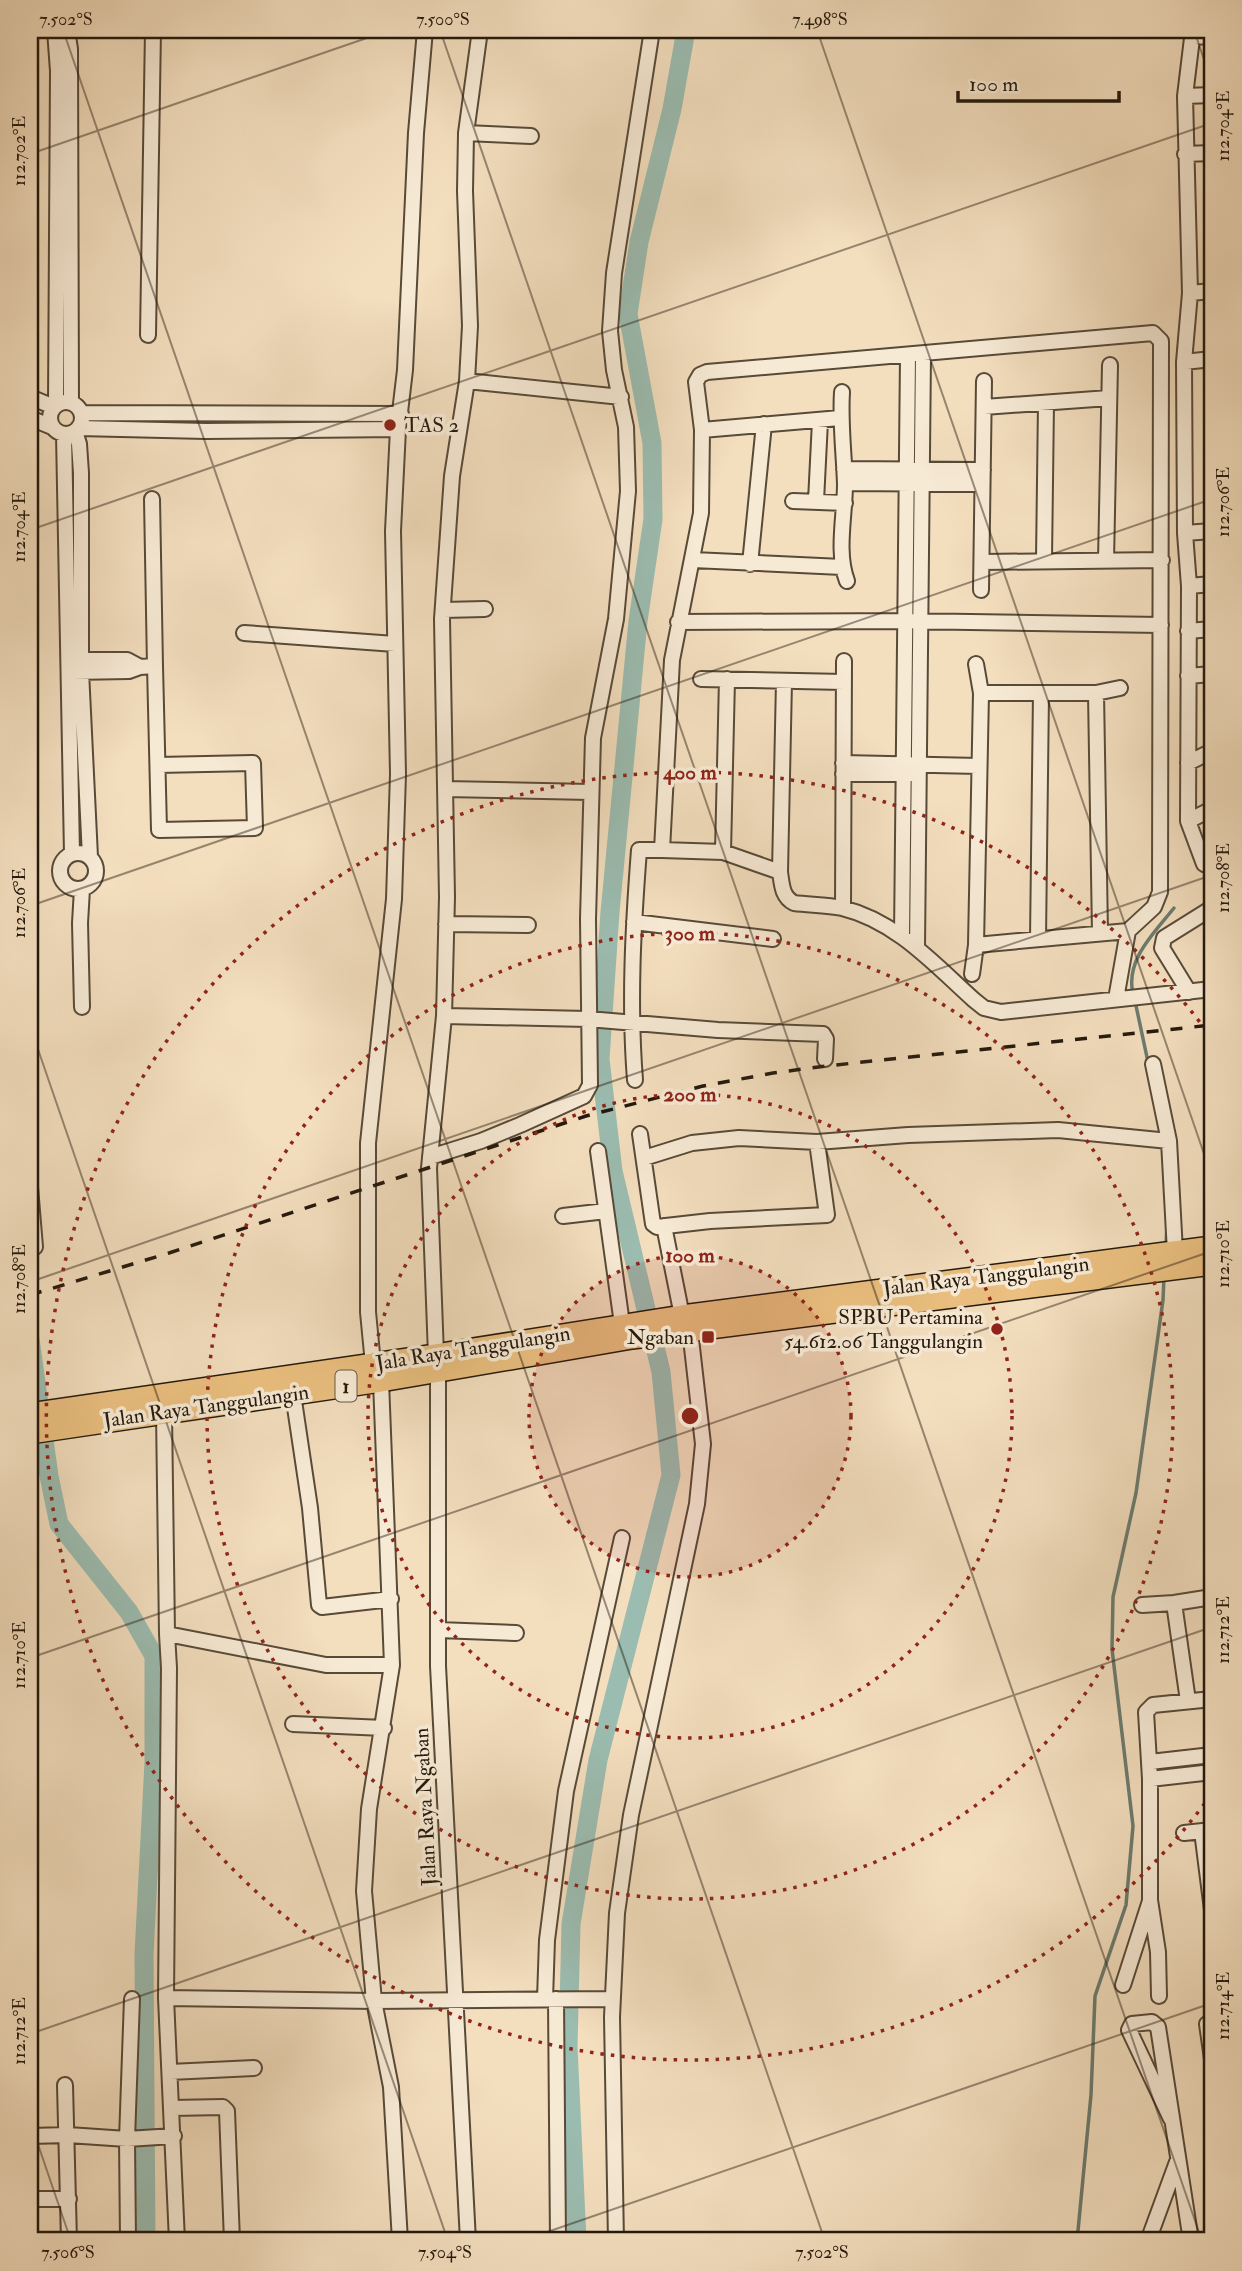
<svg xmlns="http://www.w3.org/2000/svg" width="1242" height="2271" font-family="'IM FELL Double Pica',serif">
  <rect width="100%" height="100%" fill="#f3debe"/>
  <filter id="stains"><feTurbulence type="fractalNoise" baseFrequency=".00286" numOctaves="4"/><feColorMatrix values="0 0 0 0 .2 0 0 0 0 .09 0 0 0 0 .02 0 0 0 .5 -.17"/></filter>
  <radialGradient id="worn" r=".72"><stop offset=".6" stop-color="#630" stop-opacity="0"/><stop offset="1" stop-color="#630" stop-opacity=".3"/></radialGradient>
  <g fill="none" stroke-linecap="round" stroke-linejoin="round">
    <!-- stream -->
    <path stroke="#6b7b6f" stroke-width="3.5" d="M1133,994C1125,960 1154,933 1174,908
      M1135,1001L1148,1062
      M1166,1245L1167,1224
      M1077,2241L1091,2095L1095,1996L1126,1905L1133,1826L1112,1649L1113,1597L1136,1493L1163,1300L1164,1277"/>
    <!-- river -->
    <path stroke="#9bbcb0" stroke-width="19" d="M30,1339L49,1476L59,1524L129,1612L154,1656V1762L144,1954L146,2241
      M577,2241L568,2047L571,1924L598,1760L671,1475L661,1372L613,1171L600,1059L610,912L638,621L653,519L652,443L628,314L639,242L672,109L686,30"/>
    <defs>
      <path id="minor" d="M55,30L58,71L56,404
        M67,30L70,49L71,402
        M1193,30L1185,96L1190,293L1184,362L1185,533L1189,586L1188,821L1204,864L1212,867
        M1193,37L1212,36
        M1185,96L1212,95
        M466,133L531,136
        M1185,154L1212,153
        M1190,293L1212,291
        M148,335L153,30
        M1184,362L1212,359
        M467,381L621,397
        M842,392C840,423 844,453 845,484C845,515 836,552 847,581
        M30,397L54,407
        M50 418a16 16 0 1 1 32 0a16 16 0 1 1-32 0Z
        M984,407L1109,398
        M81,413L401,414
        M30,418L52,427
        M78,428L206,431L398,429
        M702,430L840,418
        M75,431L79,444L81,473V671L90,857
        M64,434L72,854
        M844,469L983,470
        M845,483L982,484
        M793,501L845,503
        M816,501L820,421
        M1185,533L1212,531
        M693,560L842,567
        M1044,560L1046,403
        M1106,561L1110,365
        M983,562L1162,560
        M750,564L764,424
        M1189,586L1212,584
        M981,590L984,381
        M443,610L485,609
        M678,622L907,621L1161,625
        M1188,631L1212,629
        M244,633L395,644
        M73,660H127L140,667
        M976,664L981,693L976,945L1128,931
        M155,666L159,830L255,828L253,763L158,765
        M73,672L129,671L140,667L155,666L152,499
        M1188,676L1212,674
        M701,679L844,682
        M981,693H1096L1120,688
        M1096,693L1100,933
        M843,763L979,766
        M1188,763L1212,751
        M843,774H914
        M445,789L590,792
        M1188,821L1212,809
        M723,852L727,679
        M60 871a18 18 0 1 1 36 0a18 18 0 1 1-36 0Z
        M780,872L784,681
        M82,889L80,923L82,1007
        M843,908L844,661
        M634,922L773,939
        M446,924L528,925
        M902,936L908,356
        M1038,939L1041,693
        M917,948L923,354
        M972,974L976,945
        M1189,992L1162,948L1164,938L1212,908
        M1116,999L1128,931L1154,907L1160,892L1161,341L1153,333L707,372L700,375L696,382L702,430L701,513L672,660L662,850L723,852L780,872C782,885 782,897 794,903C810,905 827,905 842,908C896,921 934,964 974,1000L984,1008L1001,1012L1212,989
        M444,1016L588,1019L718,1030L823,1034L826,1039L825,1059
        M1153,1064L1169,1141L1175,1252
        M635,1080C629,1003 633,928 639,850H662
        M640,1134L653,1224L657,1227L710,1221L827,1215L817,1142
        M598,1151L622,1324
        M430,1157L481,1141L520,1125L584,1096L590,1085L588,919L593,738L616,619L628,491L626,427L614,370L610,331L614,273L652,30
        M644,1158L692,1143L739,1138L817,1142L908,1135L1058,1130L1169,1141
        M30,1187L35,1247
        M563,1216L606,1211
        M664,1226L682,1316
        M436,1355L429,1168L444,1016L447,897L442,619L452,476L467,381L470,326L465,191L466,133L480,30
        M373,1364L368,1312V1143L394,899L398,774L393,531L398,429L405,370L416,133L425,30
        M438,1371V1666L468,2241
        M381,1381L392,1665L369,1809L364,1891L374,2001L391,2087L400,2241
        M293,1394L310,1508L319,1605L322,1607L391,1599
        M164,1413L167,1634L169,1668L166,1998L177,2241
        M1174,1603L1188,1701
        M1142,1605L1174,1603L1212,1597
        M439,1630L516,1633
        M167,1634L326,1665H392
        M293,1724L384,1728
        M1150,1762L1212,1755
        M1150,1779L1212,1772
        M1202,1831L1212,1910
        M1184,1833L1212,1830
        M1123,1985L1150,1901
        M1159,1996L1158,1952L1150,1900V1779L1146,1712L1153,1705L1212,1699
        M166,1998L374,2001L612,1999
        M545,1999L547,1940L566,1791L622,1538
        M556,1999L558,2241
        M1207,2024L1212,2059
        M170,2072L254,2068
        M65,2085L69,2241
        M172,2108L223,2107L227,2111L232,2241
        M1171,2119L1129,2030L1132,2024L1152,2022L1158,2027L1191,2241
        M30,2136L68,2135L127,2139L132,1999
        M30,2199H69
        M128,2241L127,2139L174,2136
        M616,2241L612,2017L617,1913L631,1815L697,1504L703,1444L690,1330
        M1148,2241L1177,2162"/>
      <path id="highway" d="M30,1414L436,1355L682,1316L1212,1247
        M30,1433L381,1381L632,1338L1212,1264"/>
    </defs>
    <!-- minor casing -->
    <use href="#minor" stroke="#584a39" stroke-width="18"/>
    <!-- highway casing -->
    <use href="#highway" stroke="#24190d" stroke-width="24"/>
    <!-- minor -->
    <use href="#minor" stroke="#f7ead5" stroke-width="14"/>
    <!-- highway -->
    <use href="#highway" stroke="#eabf7f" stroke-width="21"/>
    <!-- rail -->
    <path stroke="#24190d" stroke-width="3.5" stroke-dasharray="12 12" stroke-linecap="butt" d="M30,1295L169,1253L586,1116L703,1086L773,1073L826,1066L1212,1025"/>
  </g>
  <!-- ticks -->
  <path fill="none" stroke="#24190d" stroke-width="2" stroke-opacity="0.45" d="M63,30L825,2241M440,30L1202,2241M817,30L1212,1177M1194,30L1212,83M30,154L390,30M30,530L1212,123M30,906L1212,499M30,1026L448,2241M30,1282L1212,875M30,1658L1212,1251M30,2034L1212,1627M30,2121L71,2241M521,2241L1212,2003"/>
  <!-- distance rings -->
  <circle cx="690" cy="1416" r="161" fill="#8f2418" fill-opacity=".12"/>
  <g fill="none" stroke="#8f2418" stroke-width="3.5" stroke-dasharray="3.5 7">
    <circle cx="690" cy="1416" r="161"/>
    <circle cx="690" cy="1416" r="322"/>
    <circle cx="690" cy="1416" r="483"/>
    <path d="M1211 1795A644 644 0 1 1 1211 1037"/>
  </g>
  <!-- markers -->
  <g fill="#8f2418" stroke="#f7ead5" stroke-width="2.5">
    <circle cx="390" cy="425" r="7"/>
    <circle cx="997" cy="1329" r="7"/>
    <rect x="701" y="1330" width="14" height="14" rx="3.5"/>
  </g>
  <g text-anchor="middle" stroke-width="7" stroke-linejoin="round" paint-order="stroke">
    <!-- shield labels -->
    <rect fill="#f7ead5" stroke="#635849" stroke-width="2" x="335.5" y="1370.5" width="21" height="31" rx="5"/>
    <g font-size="19" font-weight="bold" fill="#24190d">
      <text x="346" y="1393">1</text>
    </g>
    <!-- poi labels -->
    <g font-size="21" fill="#24190d" stroke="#f7ead5" text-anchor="end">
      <text x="404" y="432" text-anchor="start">TAS 2</text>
      <text x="983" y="1324">SPBU Pertamina<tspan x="983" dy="24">54.612.06 Tanggulangin</tspan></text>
      <text x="694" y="1344">Ngaban</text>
    </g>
    <!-- street labels -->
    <g font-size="21" fill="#24190d" stroke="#f7ead5">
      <text transform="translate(986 1276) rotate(-7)" y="7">Jalan Raya Tanggulangin</text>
      <text transform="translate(473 1348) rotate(-9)" y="7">Jala Raya Tanggulangin</text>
      <text transform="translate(206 1406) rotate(-8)" y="7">Jalan Raya Tanggulangin</text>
      <text transform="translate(425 1807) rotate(-93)" y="7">Jalan Raya Ngaban</text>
    </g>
  </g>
  <circle cx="690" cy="1416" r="10" fill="#8f2418" stroke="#f7ead5" stroke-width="3.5"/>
  <g font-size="21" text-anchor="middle" font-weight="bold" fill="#8f2418" stroke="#f7ead5" stroke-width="7" stroke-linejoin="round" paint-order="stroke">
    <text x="690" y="779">400 m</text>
    <text x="690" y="940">300 m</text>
    <text x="690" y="1101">200 m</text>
    <text x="690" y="1262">100 m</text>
  </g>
  <!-- margin -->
  <rect width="1242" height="2271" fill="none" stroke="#f3debe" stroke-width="77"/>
  <!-- scale -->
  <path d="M958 91v10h161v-10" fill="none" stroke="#24190d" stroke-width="3.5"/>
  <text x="969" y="91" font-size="21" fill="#24190d" stroke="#f7ead5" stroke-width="5" paint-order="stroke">100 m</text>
  <rect x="38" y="38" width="1166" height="2194" fill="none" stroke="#24190d" stroke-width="2.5"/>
  <g font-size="18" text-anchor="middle" fill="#24190d">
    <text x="66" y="25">7.502°S</text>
    <text x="443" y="25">7.500°S</text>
    <text x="820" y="25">7.498°S</text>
    <text transform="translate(1223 126) rotate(-90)" y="6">112.704°E</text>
    <text transform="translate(19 151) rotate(-90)" y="6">112.702°E</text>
    <text transform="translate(1223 502) rotate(-90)" y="6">112.706°E</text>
    <text transform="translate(19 527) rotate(-90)" y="6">112.704°E</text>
    <text transform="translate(1223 878) rotate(-90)" y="6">112.708°E</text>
    <text transform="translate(19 903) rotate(-90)" y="6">112.706°E</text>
    <text transform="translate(1223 1254) rotate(-90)" y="6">112.710°E</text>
    <text transform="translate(19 1279) rotate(-90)" y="6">112.708°E</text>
    <text transform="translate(1223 1630) rotate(-90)" y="6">112.712°E</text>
    <text transform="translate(19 1655) rotate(-90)" y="6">112.710°E</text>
    <text transform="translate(1223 2006) rotate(-90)" y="6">112.714°E</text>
    <text transform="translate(19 2031) rotate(-90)" y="6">112.712°E</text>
    <text x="68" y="2258">7.506°S</text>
    <text x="445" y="2258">7.504°S</text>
    <text x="822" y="2258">7.502°S</text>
  </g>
  <rect width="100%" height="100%" filter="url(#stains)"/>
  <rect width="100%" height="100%" fill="url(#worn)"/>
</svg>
